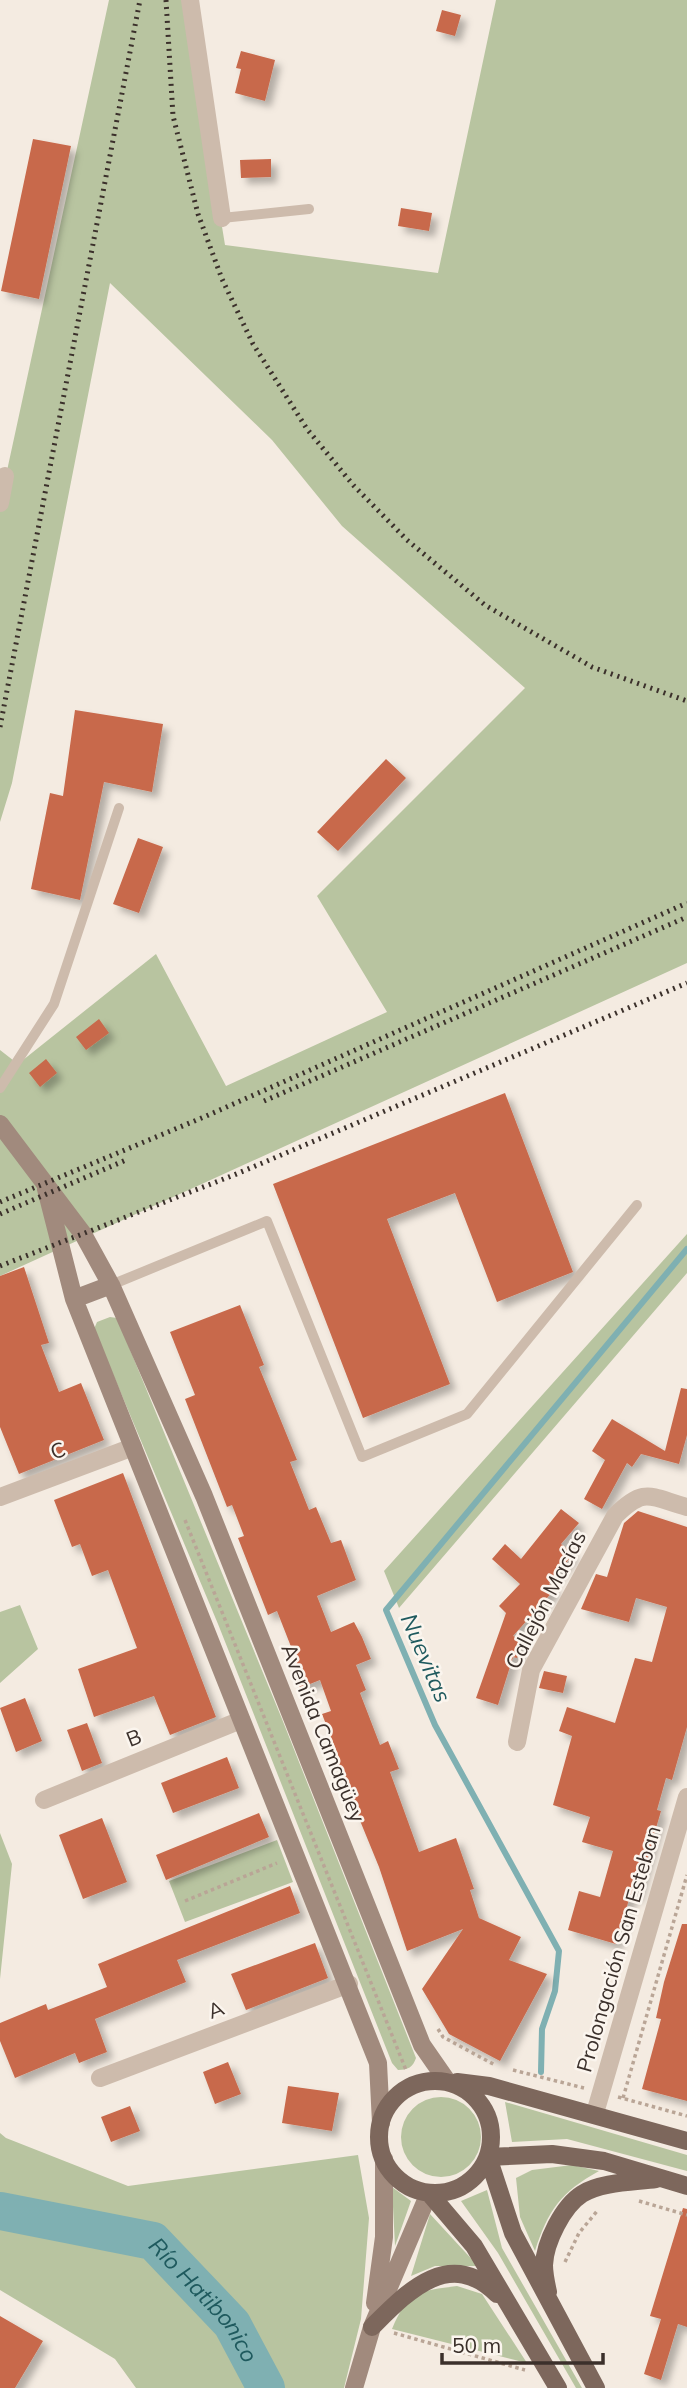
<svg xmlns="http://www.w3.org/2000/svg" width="687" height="2388" font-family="Mulish,sans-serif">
  <defs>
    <filter id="shadow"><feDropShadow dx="6" dy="6" stdDeviation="3.5" flood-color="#0004"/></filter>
  </defs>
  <rect width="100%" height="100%" fill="#f4ebe1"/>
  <!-- green -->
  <path fill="#b8c4a0" d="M109,0H185L225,245L438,273L496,0H687V963L0,1276V1050L18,1064L156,954L226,1086L387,1012L317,896L525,688L342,526L272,440L110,283L12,783L0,822V503Z
    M687,1234V1273L399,1608L384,1571Z
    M110,1317L117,1318L282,1719L416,2058C413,2067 408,2070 398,2070L392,2063L218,1624L94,1329L97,1322Z
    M20,1605L38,1649L0,1683V1612Z
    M0,1833L12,1864L0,1979Z
    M277,1840L293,1882L185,1922L169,1881Z
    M401 2137a40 40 0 1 1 80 0a40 40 0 1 1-80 0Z
    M505,2102L687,2155V2171L567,2139L512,2142Z
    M0,2133L6,2138L128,2186L358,2155L369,2218L361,2319L344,2388H136L115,2359L0,2290Z
    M572,2165L599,2171C561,2192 548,2210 535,2251L520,2217L516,2178L532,2170Z
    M392,2187L411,2201L395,2246Z
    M487,2190L502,2248L582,2388H576L498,2253L461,2201Z
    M430,2214L478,2266H435L411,2276Z
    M457,2286L482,2294L527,2363L392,2329C408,2291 419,2291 457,2286Z"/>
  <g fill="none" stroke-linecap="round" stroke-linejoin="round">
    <!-- stream -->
    <path stroke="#7fb0b2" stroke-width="6" d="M541,2072L542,2029L555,1991L559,1951L435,1725L386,1610L687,1249"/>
    <!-- river -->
    <path stroke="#7fb0b2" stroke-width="38" id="s1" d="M0,2211L153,2241L232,2324L266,2388"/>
  </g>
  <!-- building -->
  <path fill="#c8694b" filter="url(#shadow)" d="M442,10L461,15L455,36L436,31Z
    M241,51L275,60L265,101L235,93L241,69L236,68Z
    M33,139L71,146L39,299L1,291Z
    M271,159V177L241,178L240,160Z
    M401,208L432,213L429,231L398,226Z
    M75,710L163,724L152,792L104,782L80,900L31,889L50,793L63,796Z
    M386,759L406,778L338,851L317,832Z
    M138,838L163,847L139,913L113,904Z
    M99,1019L109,1033L86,1050L76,1037Z
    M46,1059L57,1073L40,1087L29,1073Z
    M505,1093L573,1272L497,1302L455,1193L387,1219L450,1384L363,1418L273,1184Z
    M24,1267L49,1343L41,1345L59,1392L81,1383L104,1440L19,1474L0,1427V1276Z
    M240,1305L264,1365L259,1367L297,1460L290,1462L309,1510L316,1507L331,1543L341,1540L356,1580L317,1596L331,1632L354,1622L362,1637L371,1659L356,1665L366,1690L360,1693L380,1745L388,1741L399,1769L390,1772L419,1852L456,1838L474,1889L470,1890L479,1918L521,1937L509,1960L547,1974L500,2061L449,2034L422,1989L463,1929L407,1951L379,1867L336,1762L340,1760L322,1714L331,1711L320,1680L300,1688L291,1665L297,1662L277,1611L268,1615L238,1538L244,1536L232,1505L227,1507L185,1399L195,1395L170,1332Z
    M681,1388L687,1389V1435L679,1464L641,1454L632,1467L627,1463L602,1509L584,1499L605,1460L592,1451L612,1419L665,1451Z
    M123,1473L216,1717L170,1735L154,1696L94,1717L78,1669L137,1648L108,1570L92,1576L80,1544L72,1547L54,1500Z
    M561,1509L579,1523L561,1544L573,1554L549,1584L555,1589L513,1636L523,1640L517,1658L513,1657L498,1705L476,1698L506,1613L499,1606L520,1584L492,1559L505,1544L521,1559Z
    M638,1511L687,1527V1727L672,1780L666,1778L657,1810L661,1811L636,1897L630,1896L616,1944L568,1930L579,1891L600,1897L613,1851L582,1842L590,1817L553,1805L572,1736L559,1731L567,1707L615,1723L635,1658L652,1662L667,1607L636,1598L629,1622L581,1609L596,1574L607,1577L624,1523Z
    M544,1671L567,1676L563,1693L539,1688Z
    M25,1698L42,1741L16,1752L0,1708Z
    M87,1723L102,1763L82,1771L67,1730Z
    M227,1757L239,1788L173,1813L161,1783Z
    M259,1813L269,1837L166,1880L156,1855Z
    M102,1818L127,1882L83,1899L59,1835Z
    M290,1886L300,1913L177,1960L186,1982L95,2019L107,2052L79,2063L75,2053L15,2078L0,2041V2023L46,2004L48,2010L107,1987L98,1964Z
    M682,1924H687V2101L642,2089L661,2019L656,2018L664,1982Z
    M315,1943L328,1978L246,2010L231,1974Z
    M228,2062L241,2094L215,2104L203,2072Z
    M288,2086L339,2093L332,2131L282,2123Z
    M130,2106L140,2131L111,2142L101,2117Z
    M683,2208L687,2209V2327L678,2324L661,2380L644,2374L661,2319L650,2316Z
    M0,2316L43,2341L15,2388H0Z"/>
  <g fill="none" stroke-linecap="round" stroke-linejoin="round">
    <!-- path -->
    <path stroke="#b9a596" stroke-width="3.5" stroke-dasharray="3.5 3.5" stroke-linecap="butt" d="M185,1520L406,2070
      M185,1901L277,1863
      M438,2029L443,2037L495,2065
      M513,2070L584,2088
      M618,2097L687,2116
      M623,2098L687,1875
      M639,2201L687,2215
      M565,2262L579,2233L598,2210
      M394,2333L525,2370"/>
    <!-- service -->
    <path stroke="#cdbbac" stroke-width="10" d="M222,218L309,209
      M0,1088L54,1004L119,808
      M111,1285L267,1221L362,1457L467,1414L637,1205"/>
    <!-- minor -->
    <path stroke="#cdbbac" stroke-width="18" d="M190,0L222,218
      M0,503L5,476
      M0,1497L133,1447
      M517,1742L531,1670L615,1516C645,1486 650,1497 687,1507
      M44,1800L241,1720
      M100,2078L349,1984
      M595,2113L687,1797"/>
    <!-- secondary -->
    <path stroke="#a18a7d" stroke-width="18" d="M0,1124L83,1234L111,1285L204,1496L422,2045L447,2081
      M46,1189L74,1299L378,2063L381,2123
      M74,1299L111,1285
      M375,2303L384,2237V2159
      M354,2388L372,2327L429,2193"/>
    <!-- primary -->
    <path stroke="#7d675c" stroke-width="18" d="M379 2137a56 56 0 1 1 112 0a56 56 0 1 1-112 0Z
      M457,2082L489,2086L687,2141
      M429,2193L474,2246L558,2388
      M548,2292C546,2283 544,2273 544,2265C545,2242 563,2206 582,2194C601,2182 634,2182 656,2179
      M372,2327C407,2292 449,2247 497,2294
      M596,2388L513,2233L488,2157L552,2154L604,2161L687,2186"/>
    <!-- rail -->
    <path stroke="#3b302b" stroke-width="5" stroke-dasharray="2 5" stroke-linecap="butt" d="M166,0L173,116L198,214L222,279L253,344L307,429L354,486L407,540L485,605L592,667L687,701
      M0,727L140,0
      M264,1101L687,917
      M0,1202L204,1117L687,903
      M0,1214L126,1160
      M0,1266L234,1175L687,983"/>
  </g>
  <g text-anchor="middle" stroke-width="5" stroke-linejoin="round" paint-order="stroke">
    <!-- street labels -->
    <g font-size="21" fill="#3b302b" stroke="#fbf5ee">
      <text transform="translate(58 1451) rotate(-21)" y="7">C</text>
      <text transform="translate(546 1600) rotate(-63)" y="7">Callejón Macías</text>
      <text transform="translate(323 1733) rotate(68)" y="7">Avenida Camagüey</text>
      <text transform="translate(134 1738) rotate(-22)" y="7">B</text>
      <text transform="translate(619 1949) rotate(-74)" y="7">Prolongación San Esteban</text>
      <text transform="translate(216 2010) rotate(-21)" y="7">A</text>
    </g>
    <!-- water labels -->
    <g font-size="23" font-style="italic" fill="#1f5a5e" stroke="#fbf5ee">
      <text transform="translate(426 1658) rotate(67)" y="8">Nuevitas</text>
      <text dy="8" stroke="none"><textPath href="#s1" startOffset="234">Río Hatibonico</textPath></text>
    </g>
  </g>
  <!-- scale -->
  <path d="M442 2353v10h161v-10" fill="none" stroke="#3b302b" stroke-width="3.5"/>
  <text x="452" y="2353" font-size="21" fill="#3b302b" stroke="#fbf5ee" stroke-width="5" paint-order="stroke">50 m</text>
</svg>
